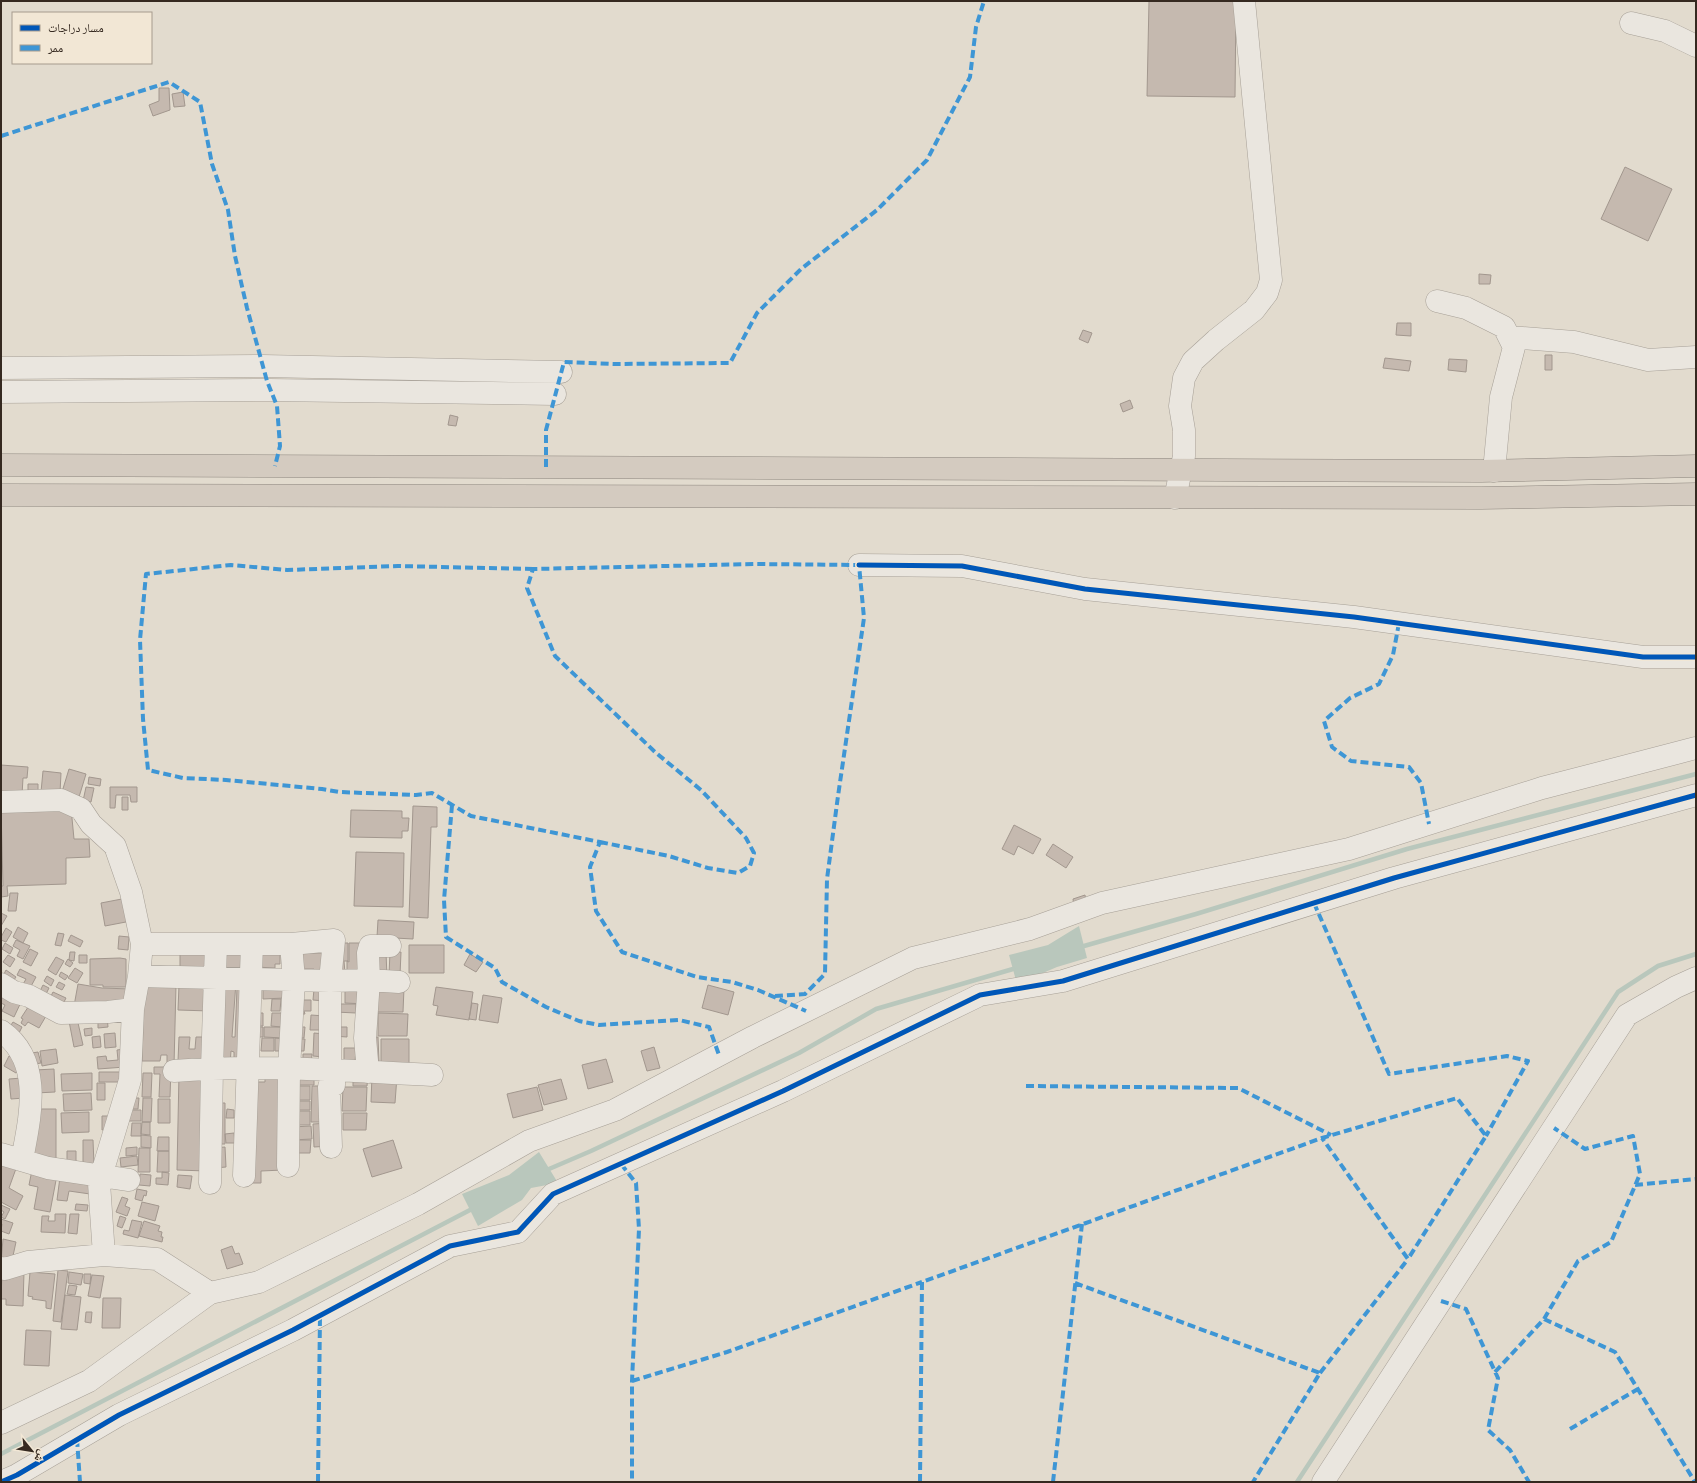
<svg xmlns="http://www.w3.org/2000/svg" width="1697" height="1483" font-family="'Crimson Pro','Noto Naskh Arabic',serif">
  <rect width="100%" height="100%" fill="#e2dbce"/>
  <!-- water -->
  <path fill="#b9c7bc" d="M1079,926L1087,958L1057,967L1017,984L1009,955L1048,945Z
    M539,1152L558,1183L531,1188L522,1200L478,1226L462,1194L509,1175Z"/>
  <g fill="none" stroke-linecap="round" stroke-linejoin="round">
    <!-- stream -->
    <path stroke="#b9c7bc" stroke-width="4.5" d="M1084,946L1196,914L1407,849L1696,774
      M549,1169L591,1151L799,1053L876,1009L1013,969
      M1,1454L470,1210
      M1297,1482L1618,992L1658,966L1696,954"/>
  </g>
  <!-- building -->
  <path fill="#c5b9af" stroke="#a2978e" d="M1149,1H1236L1235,97L1147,96Z
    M159,88H169L170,110L153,116L149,105L159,101Z
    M183,92L185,106L174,107L172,94Z
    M1625,167L1672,189L1648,241L1601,219Z
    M1479,274L1491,275L1490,284H1479Z
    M1397,323H1411V336L1396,335Z
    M1083,330L1092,333L1088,343L1079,339Z
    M1545,355H1552V370H1545Z
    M1385,358L1411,361L1409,371L1383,368Z
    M1449,359L1467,360L1466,372L1448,370Z
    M1130,400L1133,408L1123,412L1120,404Z
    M450,415L458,417L456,426L448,425Z
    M1,765L28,767L27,778H23L22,795L1,793Z
    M69,769L86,774L79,797L62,792Z
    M43,771L61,773L60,793L41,792Z
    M89,777L101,779L100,786L88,784Z
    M28,784H38V794H28Z
    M86,787L94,788L91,802L83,801Z
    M110,787H137V802H131L130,795H116L115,808H110Z
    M122,797H128V810H122Z
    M413,806L437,807V827H431L428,918L409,917Z
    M1,808H71L74,839H89L90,857L66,858V884L7,886L8,896L1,897V886H3Z
    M351,810L402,811V818H409L408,831H402V838L350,837Z
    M1014,825L1041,839L1033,854L1018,846L1014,855L1002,849Z
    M1053,844L1073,857L1066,868L1046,855Z
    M356,852L404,853L403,907L354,906Z
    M10,893H18L16,911H8Z
    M1085,895L1086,902L1074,906L1073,899Z
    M127,898L131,921L105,926L101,903Z
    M1,913L7,916L1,926Z
    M378,920L414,922L413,939L377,937Z
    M18,927L28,933L23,943L13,937Z
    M6,928L12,932L6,942L1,940V937Z
    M58,933L64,934L61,946L55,945Z
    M71,935L83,941L80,947L68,941Z
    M119,936L129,937L128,950L118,949Z
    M16,940L30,946L23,959L17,956L20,950L13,946Z
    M5,943L13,948L10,954L2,949Z
    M335,943H348V961H344L345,973H335Z
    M349,943H366V976H347V961L349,962Z
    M409,945H444V973H409Z
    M30,949L38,953L31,966L23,962Z
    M180,949L208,950L207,974L180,973Z
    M220,949H247V973H220Z
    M256,950L280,951V964H275V968L255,967Z
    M70,952H75L74,961L69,960Z
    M372,952H386L387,978H372Z
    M390,952H401L400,975H389Z
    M297,953H324V976H314V969H305V976Z
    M470,954L483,962L476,972L464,965Z
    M8,955L15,959L10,967L3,962Z
    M79,955H87V963H79Z
    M56,957L64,961L56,975L48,970Z
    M120,958L126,959V987H103V985H90V959Z
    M68,959L73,963L70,967L65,964Z
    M75,968L83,973L77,983L68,978Z
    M20,969L36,977L28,992L21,988L26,979L17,975Z
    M6,970L16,977L11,984L2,978Z
    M61,972L68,976L65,980L59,976Z
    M47,976L54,980L51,986L44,981Z
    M59,982L65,985L62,990L56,987Z
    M219,982H236L232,1037H235L237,988H249L246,1064L234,1063V1052L231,1051L230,1065L214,1051Z
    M345,982L366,983V1004L345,1003Z
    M78,984L102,988L131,989L122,1007L74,1006Z
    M144,984L176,985L174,1066L167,1065V1055H161L160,1061H142Z
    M43,985L49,988L43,1000L37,997Z
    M179,985L211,986L210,1011L178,1010Z
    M708,985L734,992L728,1015L702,1008Z
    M285,987V998L263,999V988Z
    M326,987L325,1001L313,1000L314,989Z
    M373,987L404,988L403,1012H372Z
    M436,987L473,992L469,1020L436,1015L438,1006L433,1005Z
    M1,989L22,1000L14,1017L2,1011L5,1005L1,1003Z
    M53,992L66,998L62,1006L49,1000Z
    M483,995L502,998L498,1023L479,1020Z
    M272,999H281L280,1011H271Z
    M297,1000H311V1011H304L305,1014H296Z
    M32,1001L49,1011L39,1028L28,1022L25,1026L21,1023L23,1019L21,1018Z
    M472,1003L478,1004L476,1020L469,1019Z
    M335,1004H356V1013L335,1012Z
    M255,1013H263V1026H254Z
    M272,1013H282L281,1027L271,1026Z
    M378,1013L408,1014L407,1036H378Z
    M76,1014L83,1045L74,1047L68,1016Z
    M311,1015L325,1016L324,1030H310Z
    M107,1016L108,1027L98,1028V1017Z
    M13,1022L22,1027L19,1033L9,1028Z
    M252,1027H263V1037H252Z
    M264,1027H283V1038L264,1037Z
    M295,1027H305L304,1038H295Z
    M333,1027H347V1037L333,1036Z
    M92,1028V1035L85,1036L84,1029Z
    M115,1033L116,1047L105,1048L104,1034Z
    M314,1033L325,1034L324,1057L313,1056Z
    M100,1036L101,1047L93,1048L92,1037Z
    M179,1037H190L189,1049H195L196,1037H207V1061H178Z
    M378,1037L379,1062H368L367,1038Z
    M262,1038H274V1051H261Z
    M275,1038L284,1039V1051H275Z
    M296,1039H305L304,1051H295Z
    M381,1039H409V1067L381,1066Z
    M654,1047L660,1068L647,1071L641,1051Z
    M344,1048H356L355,1063L344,1062Z
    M56,1049L58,1063L42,1066L40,1051Z
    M124,1049L125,1067L98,1069L97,1057L106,1056L107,1061L118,1060L117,1050Z
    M38,1052L41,1063L35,1064L32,1053Z
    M303,1054H312L311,1065H303Z
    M9,1056L22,1063L16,1073L4,1066Z
    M606,1059L613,1082L588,1089L582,1065Z
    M154,1067H171L170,1097H159L160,1074H154Z
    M54,1069L55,1092L36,1093L35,1070Z
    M288,1070L283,1170L261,1171V1183H246L251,1082H265V1071Z
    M99,1072H125V1082H99Z
    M92,1073V1090L62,1091L61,1074Z
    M143,1073H152L151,1097H142Z
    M179,1074H209L207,1171L177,1170Z
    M353,1074H368L367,1086H353Z
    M293,1075H314V1085H293Z
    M372,1075L397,1076L395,1103L371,1102Z
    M22,1078L24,1098L11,1099L9,1079Z
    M561,1079L567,1099L544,1105L538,1085Z
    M97,1083H105V1100H97Z
    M294,1086H310V1100H293Z
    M312,1086H328V1122H311Z
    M343,1087H367L366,1111H342Z
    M537,1087L543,1110L513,1118L507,1094Z
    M91,1093L92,1110L64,1111L63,1094Z
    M131,1098H139L138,1109H131Z
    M143,1098H152L151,1122H142Z
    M158,1099H170V1123H158Z
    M299,1101H310V1110H299Z
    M214,1103H225V1144H214Z
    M32,1109H56V1158H31Z
    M227,1109L234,1110V1118H226Z
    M128,1110H141V1121H127Z
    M299,1111H310V1125H293Z
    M89,1112V1132L62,1133L61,1113Z
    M343,1113H367L366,1130H343Z
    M102,1116H112V1129L102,1130Z
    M142,1122H150V1135L141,1134Z
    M132,1123H141V1136H131Z
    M329,1123L330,1146L314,1147L313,1124Z
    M311,1126L312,1139L292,1140V1127Z
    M234,1133L235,1143H226L225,1134Z
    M141,1135L151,1136V1148L141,1147Z
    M158,1137H169V1151H157Z
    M83,1140H93L94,1165L83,1166Z
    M292,1140H311L310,1153H292Z
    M393,1140L402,1168L372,1177L363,1149Z
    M137,1147V1155L126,1156V1148Z
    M225,1147L226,1167L215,1168L214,1148Z
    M139,1148H150V1172H138Z
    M67,1151H76V1164H67Z
    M158,1151H169V1172H157Z
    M1,1156L18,1163L9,1188L23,1196L16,1210L1,1202Z
    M137,1156L138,1165L121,1167L120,1158Z
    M32,1170L57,1175L50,1212L34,1209L38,1187L29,1185Z
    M162,1172L169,1173L168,1185L156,1184V1178H162Z
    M140,1174L151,1175L150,1186L139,1185Z
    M178,1175L192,1176L190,1189L177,1187Z
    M60,1177L92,1180L90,1194L69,1191L67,1201L57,1200Z
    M137,1189L147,1191L146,1196L144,1195L142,1201L135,1199Z
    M122,1197L128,1199L125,1206L130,1208L127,1216L116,1212Z
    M142,1202L159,1206L155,1221L138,1216Z
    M76,1204L88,1205L87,1211L75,1210Z
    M1,1205L10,1209L5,1219L1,1217L4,1212L1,1210Z
    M55,1214H66L65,1233L41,1232L42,1216H49L48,1221H55Z
    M70,1214H79L77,1234L68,1233Z
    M120,1216L126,1218L122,1228L117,1226Z
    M1,1219L13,1223L9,1234L1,1231L2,1224L1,1223Z
    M132,1220L142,1222L138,1238L123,1234L124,1230L129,1231Z
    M144,1221L160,1226L158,1231L162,1232L161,1237H163L162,1242L139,1236Z
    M3,1239L16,1242L11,1265L1,1262Z
    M232,1246L235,1254L239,1253L243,1264L227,1269L221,1250Z
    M58,1270L68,1271L61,1322L53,1321Z
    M2,1272H24L23,1306L6,1305V1299H1Z
    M30,1272L55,1274L51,1309L46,1308V1301L32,1299L33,1297L28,1296Z
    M69,1272L83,1274L81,1285L68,1283Z
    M84,1274H91L90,1284L84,1283Z
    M92,1275L104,1276L100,1298L88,1296Z
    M69,1285L77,1286L75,1295L67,1294Z
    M65,1295L81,1297L77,1330L61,1329Z
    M103,1298H121L120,1328H102Z
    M86,1312H92L91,1323L85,1322Z
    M26,1330L51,1331L49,1366L24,1365Z"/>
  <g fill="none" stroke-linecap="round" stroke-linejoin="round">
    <defs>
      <path id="minor" d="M1631,23L1665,31L1696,46
        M1437,301L1466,308L1504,327L1514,347L1501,397L1494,471
        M1509,337L1574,342L1648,360L1696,357
        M1,368L263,366L561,372
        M1,392L270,390L555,394
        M1175,498L1184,456V430L1180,406L1184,378L1193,361L1216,340L1254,310L1267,293L1271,280L1244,1
        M859,565L962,566L1085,589L1354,617L1643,657H1696
        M1,802L61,800L81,809L91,824L115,846L131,892L142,944L139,976L133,1009L130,1080L99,1183L104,1255
        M142,944H291L334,940L330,981V1071L334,1073V1085L329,1087L331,1147
        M139,976L330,981L369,980L399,982
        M1,984L14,992L29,996L61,1013L108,1012L133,1009
        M1,1031C44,1061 30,1117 22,1160
        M174,1071C260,1064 347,1071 432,1075
        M368,1072L365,1038L369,980L368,953L370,946H390
        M1,1154L48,1168L129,1180
        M288,1166L289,1069L294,980L291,944
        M244,1176L252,944
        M210,1183L212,1068L216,944
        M1,1268L5,1269L28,1262L104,1255L157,1259L210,1293
        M1,1423L89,1381L210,1293L259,1282L418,1204L529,1141L615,1110L753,1037L913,958L1030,929L1102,903L1349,849L1542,788L1696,748
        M1,1482L17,1475L119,1415L293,1330L450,1246L518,1232L553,1194L783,1091L980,995L1063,981L1394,878L1696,795
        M1323,1482L1627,1015L1676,987L1696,978"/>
      <path id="highway" d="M1,465L1481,471L1696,466
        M1,495L1481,498L1696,494"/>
    </defs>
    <!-- minor casing -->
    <use href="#minor" stroke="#a7a097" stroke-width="23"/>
    <!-- highway casing -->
    <use href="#highway" stroke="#8d867e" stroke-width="23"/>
    <!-- minor -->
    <use href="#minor" stroke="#eae6df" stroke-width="22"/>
    <!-- highway -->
    <use href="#highway" stroke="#d4cbc0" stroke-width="22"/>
    <!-- quiet -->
    <path stroke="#3e96d5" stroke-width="4" stroke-dasharray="8 4" stroke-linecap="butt" d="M1,136L169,82L200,102L212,164L228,210L235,256L247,308L267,381L277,406L280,446L275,466
      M546,467V430L564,362L614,364L730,363L757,313L801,269L877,210L927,160L970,77L976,27L984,1
      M533,569L398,566L287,570L231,565L146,574L140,640L143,719L148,770L183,778L226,780L322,789L339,792L416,795L432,793L471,816L600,842L590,867L596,911L622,952L697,977L732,982L758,990L806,1011
      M1399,623L1393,655L1379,684L1350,698L1324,721L1332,747L1351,761L1409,767L1421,783L1429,824
      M452,805L444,900L446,937L495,968L502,982L546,1007L579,1021L599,1025L679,1020L709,1027L719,1055
      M600,842L669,856L708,868L738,873L750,866L754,853L746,838L701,790L655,752L555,656L527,588L533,569L755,564L859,565L864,618L838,796L827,879L825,974L805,994L775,996
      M1314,903L1389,1074L1507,1056L1528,1061L1486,1136
      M1026,1086L1238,1088L1331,1135
      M621,1164L636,1183L639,1229L632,1381V1482
      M1635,1185L1696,1179
      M1075,1283L1320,1373L1253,1482
      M1441,1301L1466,1309L1498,1378L1488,1430L1510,1450L1529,1482
      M1544,1319L1615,1352L1695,1482
      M1495,1372L1544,1319L1578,1261L1611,1242L1640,1174L1633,1136L1585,1149L1554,1128
      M1320,1373L1408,1259
      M632,1381L727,1352L922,1282
      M1570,1429L1638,1389
      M77,1439L80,1482
      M318,1482L320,1316
      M920,1482L922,1282L1322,1138L1457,1098L1486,1136L1408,1259L1322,1138
      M1053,1482L1082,1224"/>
    <defs>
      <path id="cycleway" d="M859,565L962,566L1085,589L1354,617L1643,657H1696
        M1,1482L17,1475L119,1415L293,1330L450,1246L518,1232L553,1194L783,1091L980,995L1063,981L1394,878L1696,795"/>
    </defs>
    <!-- cycleway casing -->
    <use href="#cycleway" stroke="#f2e7d5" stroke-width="8"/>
    <!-- cycleway -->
    <use href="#cycleway" stroke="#0057b8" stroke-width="5"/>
  </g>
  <!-- border -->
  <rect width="1697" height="1483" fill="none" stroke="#352920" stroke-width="4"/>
  <!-- legend -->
  <rect x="12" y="12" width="140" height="52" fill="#f2e7d5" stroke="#a69b8d"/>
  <rect x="20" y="25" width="20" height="6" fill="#0057b8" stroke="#a69b8d"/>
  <text x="48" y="32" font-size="12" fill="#352920">مسار دراجات</text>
  <rect x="20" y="45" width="20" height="6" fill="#3e96d5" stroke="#a69b8d"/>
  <text x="48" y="52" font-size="12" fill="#352920">ممر</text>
  <!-- north arrow -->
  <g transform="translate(32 1451) rotate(120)" stroke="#f2e7d5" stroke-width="3" paint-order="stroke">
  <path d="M0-3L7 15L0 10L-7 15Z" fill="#352920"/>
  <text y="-6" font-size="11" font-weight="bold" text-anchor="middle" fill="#352920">ش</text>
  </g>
</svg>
